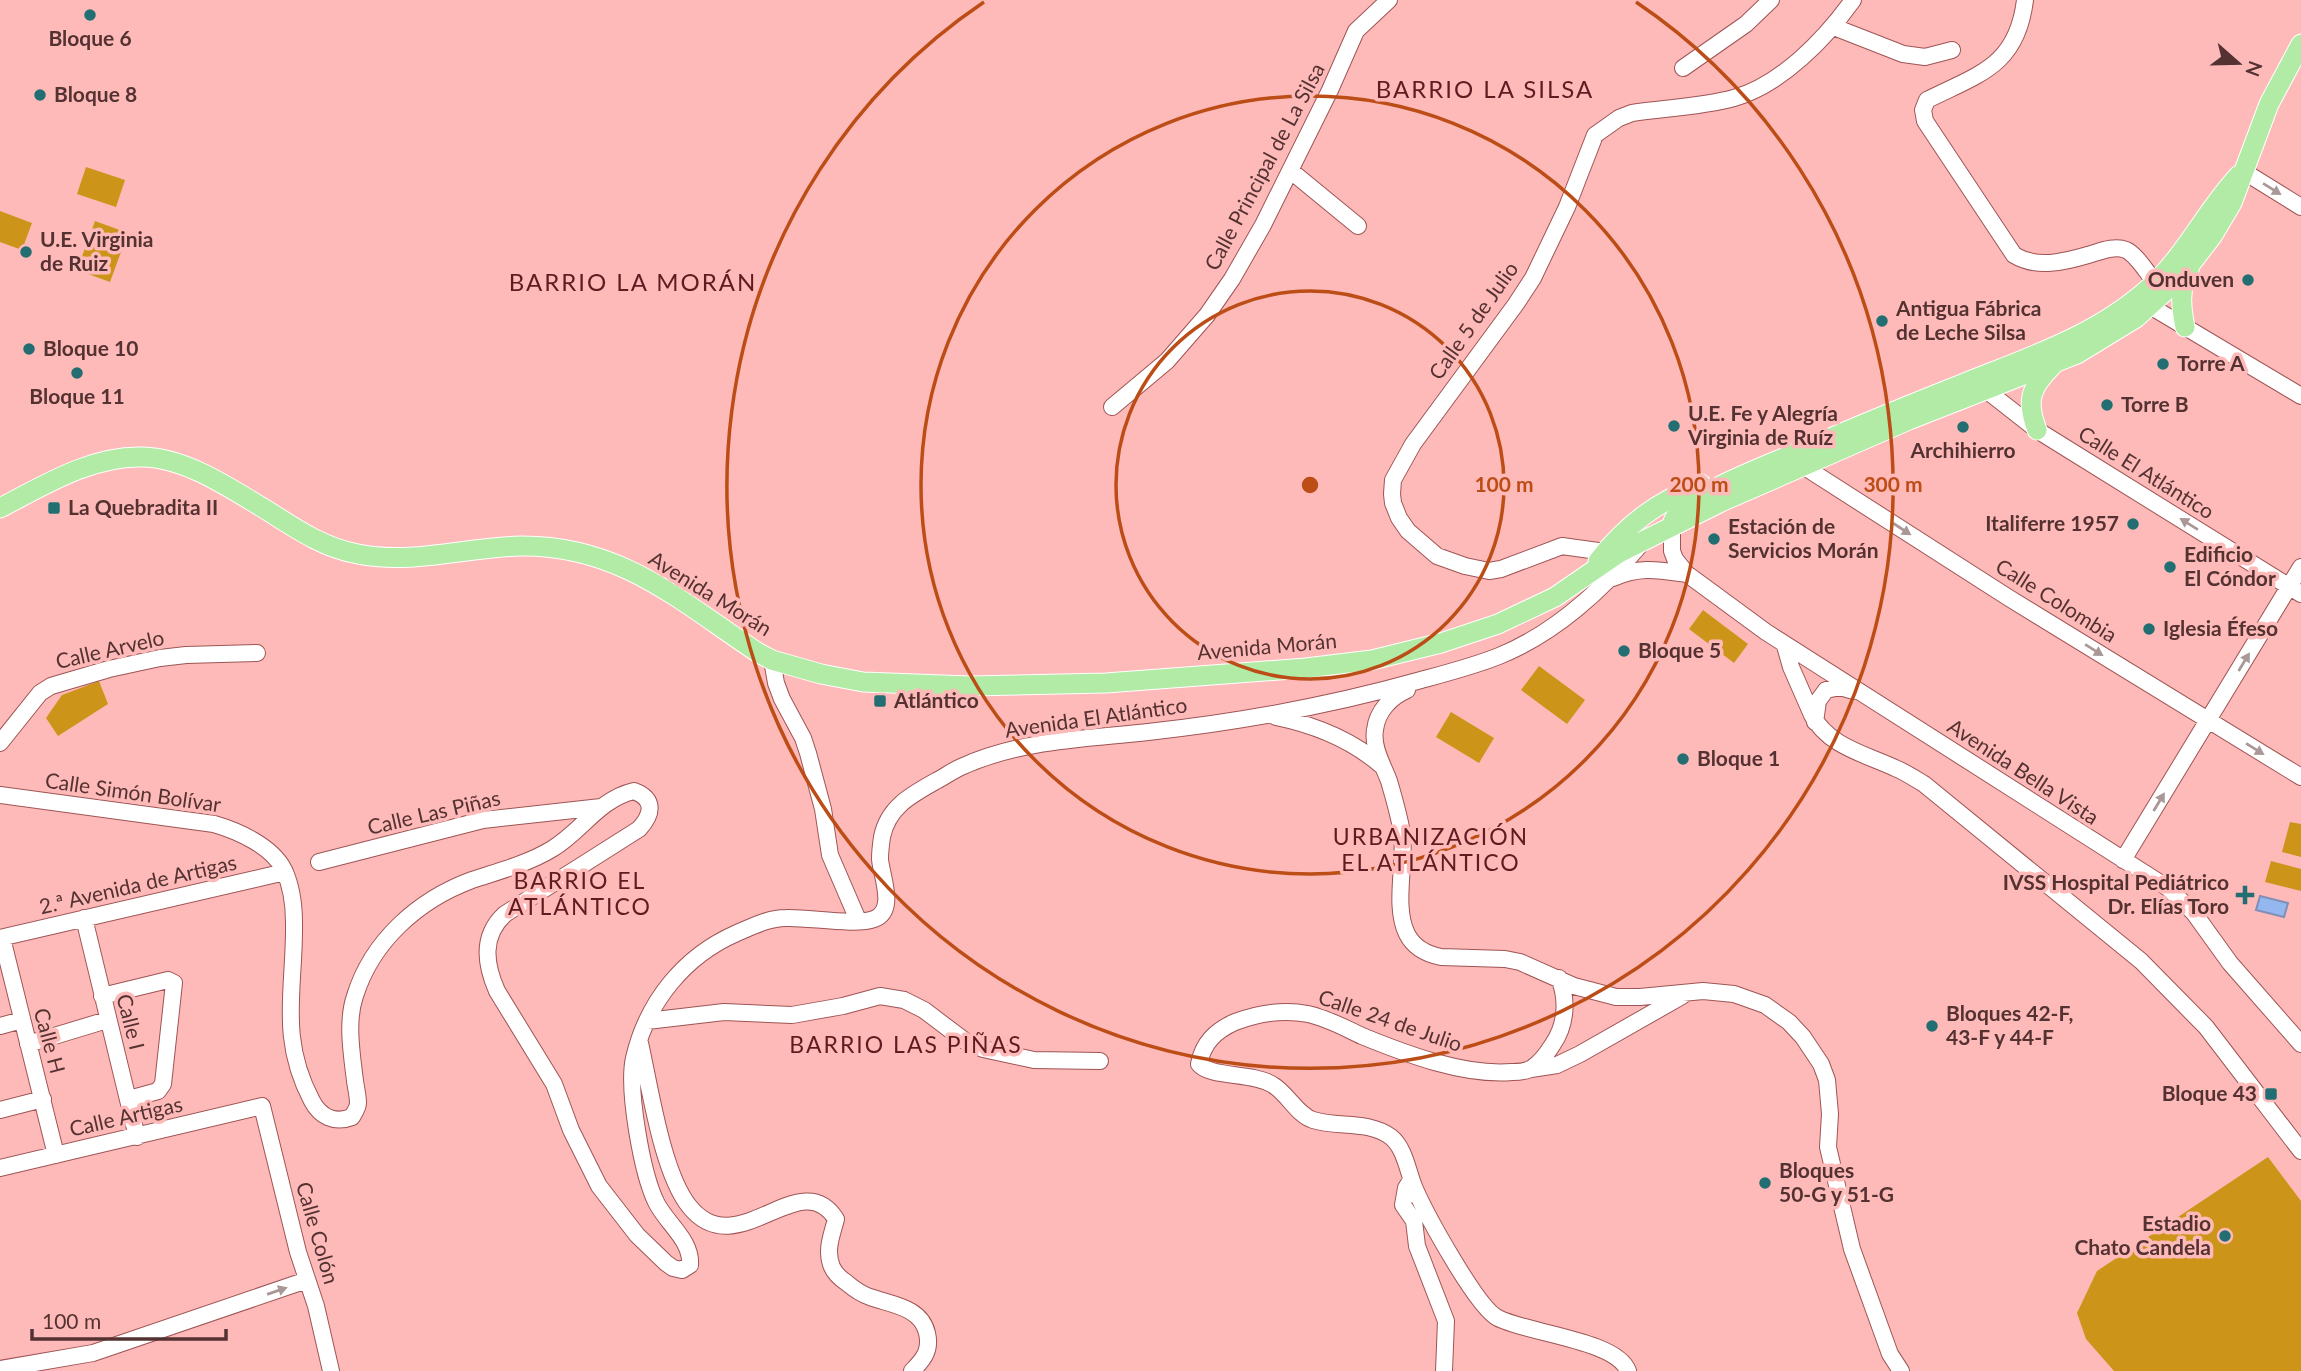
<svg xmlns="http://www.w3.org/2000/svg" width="2301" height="1371" font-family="Lato,sans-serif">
  <rect width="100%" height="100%" fill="#febab8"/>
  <!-- green -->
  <path fill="#cc951a" d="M86,167L125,180L116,207L77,194Z
    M0,211L32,223L22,250L0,242Z
    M95,221L128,233L110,282L77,270Z
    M1703,610L1748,644L1734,663L1689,629Z
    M1539,666L1585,700L1567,724L1521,690Z
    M99,681L108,704L58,736L46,718L62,695Z
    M1451,712L1494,738L1479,763L1436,737Z
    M2290,822L2301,824V857L2282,852Z
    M2271,861L2301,869V891L2265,882Z
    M2268,1157L2301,1201V1371H2114L2086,1339L2077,1313L2097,1271Z"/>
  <!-- water -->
  <path fill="#94b7ef" stroke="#818fb6" stroke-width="2" d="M2260,896L2288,903L2284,917L2256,910Z"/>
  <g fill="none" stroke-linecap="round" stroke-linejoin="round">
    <defs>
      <path id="minor" d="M2025,0C2017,66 1979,74 1927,100L1923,110L1925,121L2014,255C2037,269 2064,262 2088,255C2099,252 2114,245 2126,250C2137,255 2147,273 2155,282
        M1834,27L1903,54L1925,57L1952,50
        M1683,68L1746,24L1771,0
        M1291,171L1358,226
        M2243,171L2301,207
        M2143,298L2150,306L2301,396
        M1983,382L1986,390L2037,430L2301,594
        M1112,407L1167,361L1207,315L1232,279L1263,225L1330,90L1356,31L1389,0
        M1800,458L1803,466L2009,598L2301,777
        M1672,526V551L1675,559L1687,574L1766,632L2168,888L2194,913L2230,963L2301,1044
        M1605,552L1562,546L1501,569L1489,571L1465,566L1437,556L1408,531L1399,518L1393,503L1392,494L1393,480L1413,444L1516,304L1533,278L1567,207L1595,135L1619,118L1632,113C1665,108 1701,107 1734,98C1782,84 1825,39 1853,0
        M1613,578C1640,566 1658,570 1687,574
        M1785,646L1791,667L1812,715C1828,746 1865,754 1895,768C1905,772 1914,778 1924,784L2141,961L2206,1027L2301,1151
        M772,660L776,683L782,699L803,738L808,753L823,809L830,855L858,920
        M1407,690C1391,697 1377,711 1375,730C1372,747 1383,765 1389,781C1394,798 1399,815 1402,833C1406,863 1393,906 1407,934C1414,948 1426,954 1441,957L1505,959L1520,962L1574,986L1616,997H1640L1703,991L1734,994L1765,1005L1789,1022L1803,1037L1821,1064L1827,1080L1830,1114L1828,1147L1852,1249L1890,1354L1901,1371
        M1276,717C1315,725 1352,740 1382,766
        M1815,722L1818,701L1826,690L1840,687L1854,691
        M0,743L40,693L51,686L109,669L160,658L186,655L257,653
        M0,795L214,824C238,831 272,846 284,870C291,885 294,906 294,923C295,989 278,1037 312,1101C320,1116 334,1124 352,1117C354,1113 358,1108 358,1103C358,1096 356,1088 355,1081C352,1055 346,1022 355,996C372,941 418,900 472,880C499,871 527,864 552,849C581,832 599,799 634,791C655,799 653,814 639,829L505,914C481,936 485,964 497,991L554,1084L571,1130L599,1186L637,1235L666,1263L673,1268L682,1270L690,1265C692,1240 666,1223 656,1202C642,1173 627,1089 634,1058C647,1002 684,956 737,933C753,926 769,918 786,918C808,917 855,926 874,919C897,911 881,875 880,859C880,852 881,844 882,837C888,807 911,795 936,781C944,777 952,771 961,767C1020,740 1084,739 1148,732C1240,722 1332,705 1421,680C1447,673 1474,666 1499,656C1556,633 1602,590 1641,544
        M2123,860L2301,567
        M319,862L483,820L601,807
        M84,918L137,1137
        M0,938L285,872
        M2,938L56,1155
        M1559,978C1568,1000 1566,1025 1553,1044C1548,1052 1540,1063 1532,1068C1526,1072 1518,1072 1512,1072C1464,1076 1406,1054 1362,1036C1345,1028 1327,1018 1308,1014C1283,1009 1259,1013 1235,1022C1215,1031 1203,1043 1199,1064C1210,1078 1253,1072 1273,1085C1288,1094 1297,1115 1313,1120C1338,1128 1368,1120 1391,1137C1405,1148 1408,1173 1415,1189C1426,1214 1477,1308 1498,1318C1526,1333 1617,1340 1628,1371
        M102,996L168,980L174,983L163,1084L158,1091L129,1099
        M647,1021L724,1012L792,1015L843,1006L880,996L904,1000L924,1010L965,1041L983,1049L1034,1060L1100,1061
        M0,1026L22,1020
        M640,1043C650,1087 662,1172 689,1206C737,1267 800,1162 836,1219C832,1235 825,1250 832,1267C835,1274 841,1279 847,1283C854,1289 861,1294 870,1297C892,1305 921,1307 927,1333C931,1350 924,1359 912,1371
        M28,1044L107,1020
        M1531,1069L1557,1065L1580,1054L1682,996
        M0,1110L43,1099
        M0,1168L262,1106L298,1252L316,1306L331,1371
        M1411,1180L1406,1188L1403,1205L1414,1221L1417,1246L1446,1321L1444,1371
        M0,1369L93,1353L307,1280"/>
      <path id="major" d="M2185,327C2181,307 2179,289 2189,271
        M2037,430C2026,401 2030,388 2052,366
        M0,508C43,486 92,455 143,457C187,458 231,489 268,511C296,529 324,548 358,554C412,565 466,547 521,546C620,545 680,601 757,652L772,660L821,674L863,682L970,686L1106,683L1306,668L1372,660L1441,643L1498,624L1555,597L1619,553L1721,502L1909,420L2077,354L2136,318L2180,278L2213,235L2232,203L2269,104L2301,44
        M1673,522C1678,498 1771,464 1795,453C1851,429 1906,406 1962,384C2029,357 2096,336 2150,287C2186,255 2206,210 2239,175
        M1598,561C1627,524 1657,502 1701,484"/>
    </defs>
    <!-- minor casing -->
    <use href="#minor" stroke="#9f5455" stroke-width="18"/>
    <!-- major casing -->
    <use href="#major" stroke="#fff" stroke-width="21"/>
    <!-- minor -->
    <use href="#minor" stroke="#fff" stroke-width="16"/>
    <!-- major -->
    <use href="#major" stroke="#b1eba6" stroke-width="19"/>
  </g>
  <!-- one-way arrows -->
  <defs><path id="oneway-solid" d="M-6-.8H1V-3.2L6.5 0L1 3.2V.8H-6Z" transform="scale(1.75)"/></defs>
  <g fill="#aa9898">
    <use href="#oneway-solid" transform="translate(2272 189) rotate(32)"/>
    <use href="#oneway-solid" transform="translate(2189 524) rotate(-148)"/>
    <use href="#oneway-solid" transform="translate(1902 529) rotate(33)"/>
    <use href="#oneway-solid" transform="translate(2094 650) rotate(32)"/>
    <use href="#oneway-solid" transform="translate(2244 662) rotate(-59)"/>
    <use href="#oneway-solid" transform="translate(2255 749) rotate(32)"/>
    <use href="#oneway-solid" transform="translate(2159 802) rotate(-59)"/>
    <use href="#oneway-solid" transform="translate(277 1291) rotate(-19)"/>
  </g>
  <!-- distance rings -->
  <g fill="none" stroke="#bc4d17" stroke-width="3.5">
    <circle cx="1310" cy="485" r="194"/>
    <circle cx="1310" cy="485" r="389"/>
    <path d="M1636 2A583 583 0 1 1 984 2"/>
  </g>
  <!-- markers -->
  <g fill="#236e72" stroke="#febab8" stroke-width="2.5">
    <circle cx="90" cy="15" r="7"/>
    <circle cx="40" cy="95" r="7"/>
    <circle cx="26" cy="252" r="7"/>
    <circle cx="2248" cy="280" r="7"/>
    <circle cx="1882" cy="321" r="7"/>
    <circle cx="29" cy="349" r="7"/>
    <circle cx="2163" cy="364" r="7"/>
    <circle cx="77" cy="373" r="7"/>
    <circle cx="2107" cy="405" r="7"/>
    <circle cx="1674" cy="426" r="7"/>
    <circle cx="1963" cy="427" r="7"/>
    <rect x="47" y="501" width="14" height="14" rx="3.5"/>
    <circle cx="2133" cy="524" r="7"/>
    <circle cx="1714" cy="539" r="7"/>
    <circle cx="2170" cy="567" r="7"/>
    <circle cx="2149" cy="629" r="7"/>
    <circle cx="1624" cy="651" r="7"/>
    <rect x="873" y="694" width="14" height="14" rx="3.5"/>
    <circle cx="1683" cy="759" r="7"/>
    <path d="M2241.5 884.5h7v7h7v7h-7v7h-7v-7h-7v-7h7z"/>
    <circle cx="1932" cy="1026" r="7"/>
    <rect x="2264" y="1087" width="14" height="14" rx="3.5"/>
    <circle cx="1765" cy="1183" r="7"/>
    <circle cx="2225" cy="1236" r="7"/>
  </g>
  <g text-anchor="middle" stroke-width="7" stroke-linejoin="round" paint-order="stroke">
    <!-- poi labels -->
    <g font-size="21" font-weight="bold" fill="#543232" stroke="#febab8" text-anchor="start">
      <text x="90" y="46" text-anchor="middle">Bloque 6</text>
      <text x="54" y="102">Bloque 8</text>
      <text x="40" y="247">U.E. Virginia<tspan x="40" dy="24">de Ruiz</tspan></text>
      <text x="2234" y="287" text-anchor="end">Onduven</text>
      <text x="1896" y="316">Antigua Fábrica<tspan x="1896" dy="24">de Leche Silsa</tspan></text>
      <text x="43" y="356">Bloque 10</text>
      <text x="2177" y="371">Torre A</text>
      <text x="77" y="404" text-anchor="middle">Bloque 11</text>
      <text x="2121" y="412">Torre B</text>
      <text x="1688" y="421">U.E. Fe y Alegría<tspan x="1688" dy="24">Virginia de Ruíz</tspan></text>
      <text x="1963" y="458" text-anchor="middle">Archihierro</text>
      <text x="68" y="515">La Quebradita II</text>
      <text x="2119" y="531" text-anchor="end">Italiferre 1957</text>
      <text x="1728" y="534">Estación de<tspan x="1728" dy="24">Servicios Morán</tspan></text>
      <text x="2184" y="562">Edificio<tspan x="2184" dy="24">El Cóndor</tspan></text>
      <text x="2163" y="636">Iglesia Éfeso</text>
      <text x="1638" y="658">Bloque 5</text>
      <text x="894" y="708">Atlántico</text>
      <text x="1697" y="766">Bloque 1</text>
      <text x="2229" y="890" text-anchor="end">IVSS Hospital Pediátrico<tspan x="2229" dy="24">Dr. Elías Toro</tspan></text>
      <text x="1946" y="1021">Bloques 42-F,<tspan x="1946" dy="24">43-F y 44-F</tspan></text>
      <text x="2257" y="1101" text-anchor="end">Bloque 43</text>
      <text x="1779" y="1178">Bloques<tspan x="1779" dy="24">50-G y 51-G</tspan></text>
      <text x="2211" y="1231" text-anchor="end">Estadio<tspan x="2211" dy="24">Chato Candela</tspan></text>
    </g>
    <!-- street labels -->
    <g font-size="21" fill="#543232" stroke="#febab8">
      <text transform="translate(1265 167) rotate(-62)" y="7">Calle Principal de La Silsa</text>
      <text transform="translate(1474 321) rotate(-55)" y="7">Calle 5 de Julio</text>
      <text transform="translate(2146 473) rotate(32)" y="7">Calle El Atlántico</text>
      <text transform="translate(710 594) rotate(32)" y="7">Avenida Morán</text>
      <text transform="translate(2056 601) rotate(32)" y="7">Calle Colombia</text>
      <text transform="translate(1267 647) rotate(-5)" y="7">Avenida Morán</text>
      <text transform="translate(110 650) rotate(-13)" y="7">Calle Arvelo</text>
      <text transform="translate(1096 718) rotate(-8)" y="7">Avenida El Atlántico</text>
      <text transform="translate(2023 772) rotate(33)" y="7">Avenida Bella Vista</text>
      <text transform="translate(133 793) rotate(8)" y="7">Calle Simón Bolívar</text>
      <text transform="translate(434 813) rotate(-13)" y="7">Calle Las Piñas</text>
      <text transform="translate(138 885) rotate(-13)" y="7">2.ª Avenida de Artigas</text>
      <text transform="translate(1390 1021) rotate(19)" y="7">Calle 24 de Julio</text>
      <text transform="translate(130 1022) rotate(76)" y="7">Calle I</text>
      <text transform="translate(49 1041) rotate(75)" y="7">Calle H</text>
      <text transform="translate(126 1117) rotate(-13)" y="7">Calle Artigas</text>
      <text transform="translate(317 1233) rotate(74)" y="7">Calle Colón</text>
    </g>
    <!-- neighbourhood labels -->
    <g font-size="23" letter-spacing="2" fill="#5f1b20" stroke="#febab8">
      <text x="1431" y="845">URBANIZACIÓN<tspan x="1431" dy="26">EL ATLÁNTICO</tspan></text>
      <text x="580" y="889">BARRIO EL<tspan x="580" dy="26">ATLÁNTICO</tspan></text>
      <text x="906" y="1053">BARRIO LAS PIÑAS</text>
    </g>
    <!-- quarter labels -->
    <g font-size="24" letter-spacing="2" fill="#5f1b20" stroke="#febab8">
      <text x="1485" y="98">BARRIO LA SILSA</text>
      <text x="633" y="291">BARRIO LA MORÁN</text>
    </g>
  </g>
  <circle cx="1310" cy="485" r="10" fill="#bc4d17" stroke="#febab8" stroke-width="3.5"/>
  <g font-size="21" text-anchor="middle" font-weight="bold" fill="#bc4d17" stroke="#febab8" stroke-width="7" stroke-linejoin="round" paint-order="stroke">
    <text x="1504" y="492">100 m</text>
    <text x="1699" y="492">200 m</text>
    <text x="1893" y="492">300 m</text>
  </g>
  <!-- north arrow -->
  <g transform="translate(2238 63) rotate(110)" stroke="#febab8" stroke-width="5" paint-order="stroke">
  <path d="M0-5L12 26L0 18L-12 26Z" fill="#543232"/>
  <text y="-10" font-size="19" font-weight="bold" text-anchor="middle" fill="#543232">N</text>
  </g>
  <!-- scale -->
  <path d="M32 1329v10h194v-10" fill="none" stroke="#543232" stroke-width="3.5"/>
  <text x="42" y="1329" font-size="21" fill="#543232" stroke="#febab8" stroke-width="5" paint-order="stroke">100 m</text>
</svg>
